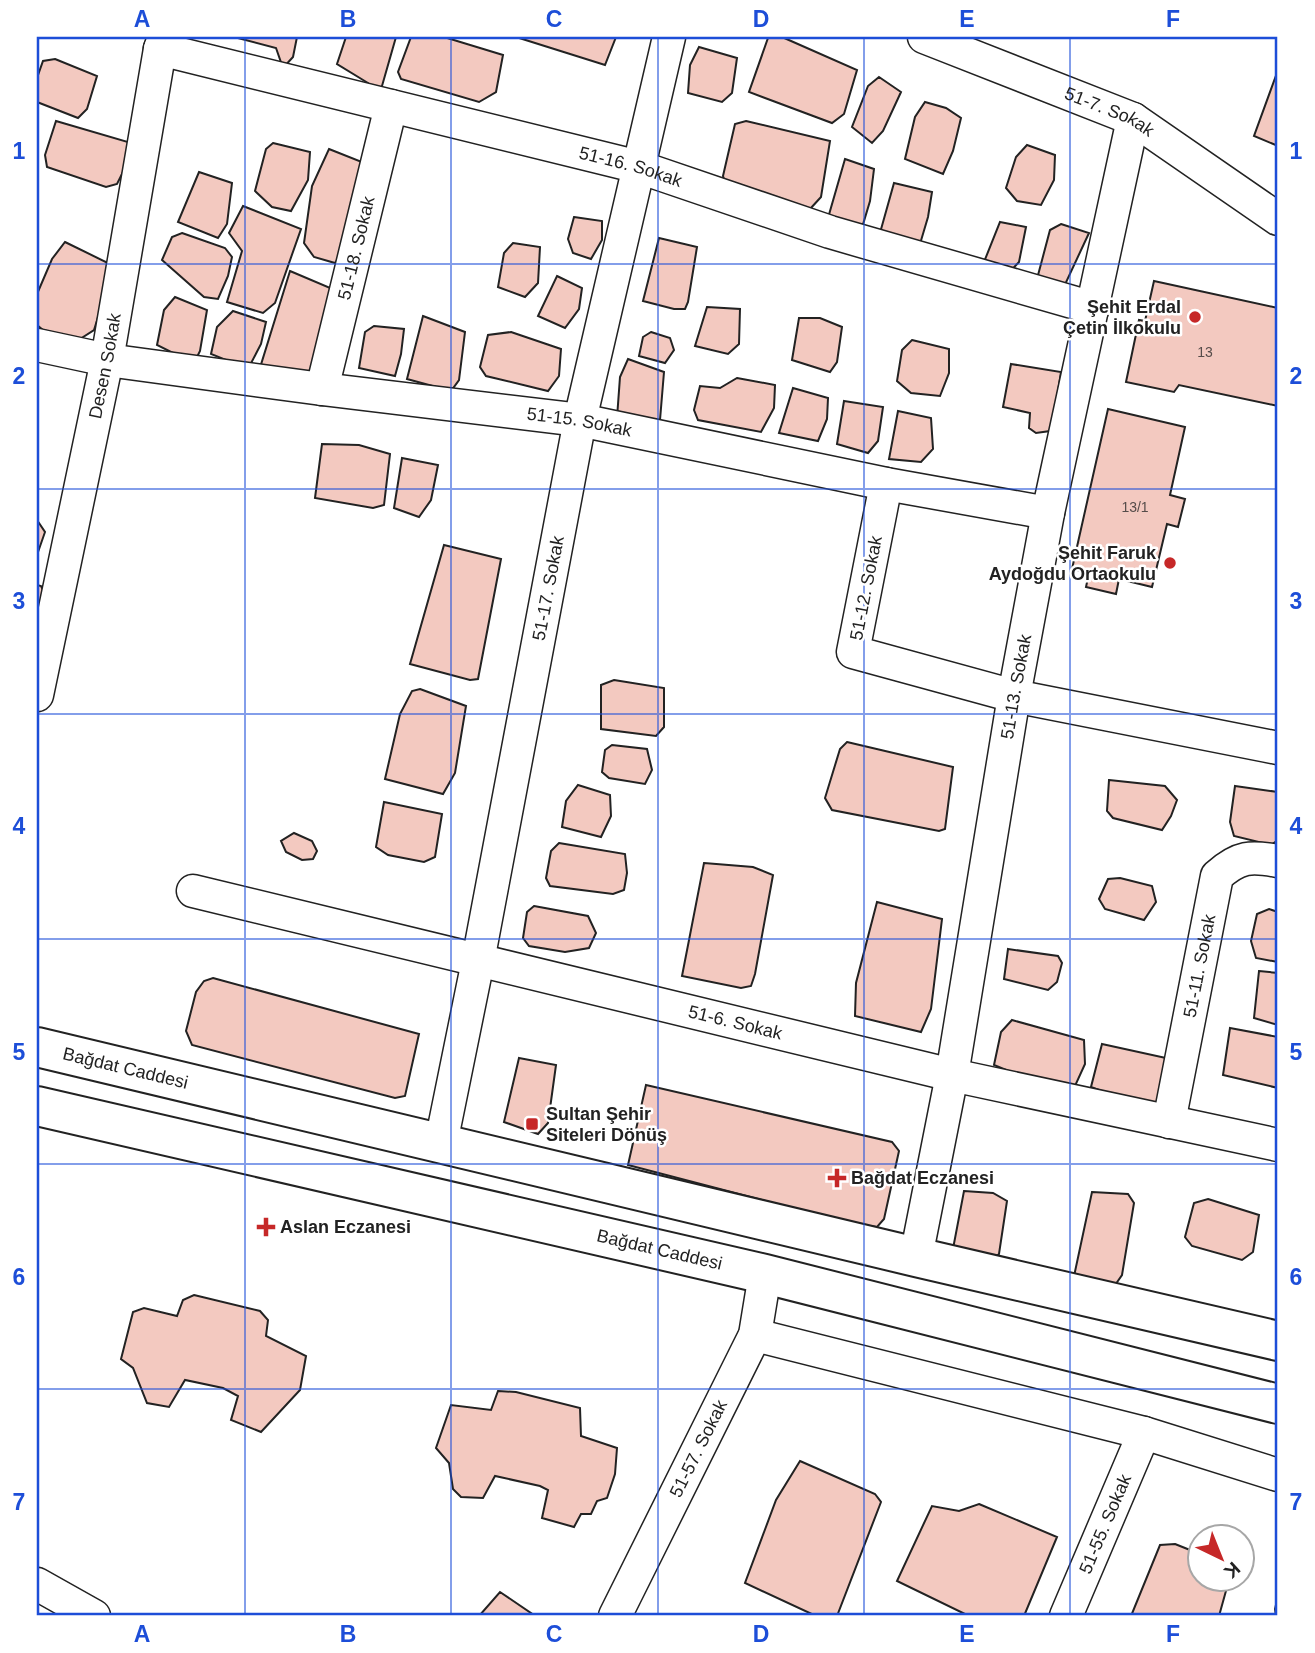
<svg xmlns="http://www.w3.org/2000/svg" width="1315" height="1653" font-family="Helvetica,sans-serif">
  <rect width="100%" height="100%" fill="#fff"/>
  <!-- building -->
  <path fill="#f3c9c0" stroke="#222" stroke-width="2" d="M234,37H297L293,57L283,68L276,48Z
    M346,37H396L380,93L370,101L368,83L337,64Z
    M411,37H444L503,55L496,92L479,102L401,79L398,72Z
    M516,37H616L605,65Z
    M782,37L857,70L844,114L832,123L749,92L768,38Z
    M699,47L737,58L732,93L722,102L688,93L690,65Z
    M55,59L97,76L87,109L78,118L37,102V78L43,61Z
    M1278,70V146L1254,136Z
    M879,77L901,92L883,131L872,143L852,127L868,86Z
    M925,102L946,108L961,118L953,151L943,174L905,159L915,117Z
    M56,121L128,142L134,150L117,184L106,187L47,167L45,155Z
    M746,121L830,141L821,197L810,209L726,186L723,176L735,124Z
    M273,143L310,152L308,180L291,211L272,207L255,191L266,149Z
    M1027,145L1055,155L1054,180L1041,205L1017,201L1006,188L1016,157Z
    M329,149L372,166L349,244L335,263L314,257L304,243L312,186Z
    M845,159L874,169L870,201L861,231L826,225Z
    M199,172L232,183L227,224L218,238L178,222Z
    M894,183L932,192L928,217L920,244L878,240Z
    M243,206L301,229L275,303L263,313L227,302L242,251L229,233Z
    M574,217L602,221V240L591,259L573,253L568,239Z
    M1000,222L1026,227L1019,262L1006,276L982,267Z
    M1061,224L1089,233L1062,291L1037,279L1050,230Z
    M182,233L225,248L232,257L228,276L218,299L204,297L162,260L172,237Z
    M659,238L697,247L688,302L685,309H674L643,301Z
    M65,242L114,266L94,330L80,339L43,330L37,325V294L52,259Z
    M513,243L540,247L538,283L525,297L498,287L504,253Z
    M290,271L335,290L310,378L259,371Z
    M557,276L582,288L579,309L565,328L538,316Z
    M1154,281L1278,308V406L1179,385L1174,392L1126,382L1139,320L1145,321Z
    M175,297L207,310L200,351L196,359L187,360L157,345L164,310Z
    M707,307L740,309L739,344L728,354L695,346Z
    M233,311L266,322L261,344L248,369L211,354L217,327Z
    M423,316L465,332L459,380L451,391L407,379Z
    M799,318H820L842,327L837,362L830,372L792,360Z
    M374,326L404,329L401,354L395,376L359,368L365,332Z
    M511,332L561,349L559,376L548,391L486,376L480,367L488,335Z
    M651,332L670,338L674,350L665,363L639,356L643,337Z
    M912,340L949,349V373L940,396L911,393L897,381L902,350Z
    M628,359L664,372L660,420L650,426L617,418L620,377Z
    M1011,364L1061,372L1053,424L1050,431L1036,433L1029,428L1030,413L1003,407Z
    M737,378L775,385L774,408L761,432L698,420L694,410L700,386L720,388Z
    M793,388L828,398L827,419L818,441L779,433Z
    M844,401L883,407L878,441L868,453L837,444Z
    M1108,409L1185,427L1170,495L1185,499L1178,527L1167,524L1152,587L1119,579L1116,594L1086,587L1089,573L1072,569Z
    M898,411L931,418L933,449L921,462L889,459Z
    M322,444L359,445L390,454L384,505L373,508L315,498Z
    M402,458L438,465L431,500L419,517L394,508Z
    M37,520L45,532L37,555Z
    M444,545L501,559L478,679L470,680L410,664Z
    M37,585L41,586L46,596L37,641Z
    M614,680L664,688V727L656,736L601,729V685Z
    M420,689L466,706L455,773L443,794L385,779L400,714L412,691Z
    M847,742L953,767L945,829L939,831L832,810L825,798L840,749Z
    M612,745L647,749L652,770L645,784L609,778L602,772L605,750Z
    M1109,780L1165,786L1177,800L1171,816L1162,830L1113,818L1107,811Z
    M578,785L610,795L611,816L601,837L562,827L566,801Z
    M1235,786L1278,792V840L1271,845L1234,836L1230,822Z
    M384,802L442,814L435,857L424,862L388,855L376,847Z
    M294,833L312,841L317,851L313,859L302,860L286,852L281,841Z
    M559,843L625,854L627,873L624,890L613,894L550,886L546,878L551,851Z
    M704,863L753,867L773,875L755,974L751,986L741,988L682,976Z
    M1120,878L1152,886L1156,902L1144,920L1105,909L1099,899L1108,879Z
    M877,902L942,919L931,1009L921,1032L855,1016L856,983Z
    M534,906L588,916L596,933L589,948L565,952L529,946L523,938L527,912Z
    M1269,909L1278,912V962L1256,958L1251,941L1257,914Z
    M1008,949L1058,956L1062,963L1057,982L1048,990L1004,979Z
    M1259,971L1278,973V1025L1254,1018Z
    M213,978L419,1034L405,1096L395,1098L192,1045L186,1031L196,992L204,981Z
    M1012,1020L1084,1040L1085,1064L1075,1086L1028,1079L994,1065L1001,1032Z
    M1230,1028L1278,1037V1088L1223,1075Z
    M1102,1044L1166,1058L1159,1100L1146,1108L1091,1087Z
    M519,1058L556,1065L548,1123L538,1134L504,1122Z
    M646,1085L892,1142L899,1151L884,1219L877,1227L854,1224L628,1165Z
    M964,1191L993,1193L1007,1201L999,1254L985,1265L952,1254Z
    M1092,1192L1128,1194L1134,1203L1122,1275L1113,1288L1073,1281Z
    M1208,1199L1259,1215L1253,1252L1242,1260L1192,1246L1185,1237L1194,1203Z
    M194,1295L260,1311L268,1320L266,1336L306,1356L300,1390L261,1432L231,1420L238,1396L223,1388L185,1380L169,1407L147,1403L133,1368L121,1359L133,1312L144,1308L177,1316L183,1300Z
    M498,1391L516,1392L580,1408L581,1436L617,1448L615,1474L607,1498L597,1501L591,1514H581L574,1527L542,1518L548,1490L540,1486L495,1476L483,1498L461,1497L453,1489L449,1463L436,1448L451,1405L491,1410Z
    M800,1461L875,1494L881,1502L837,1616H816L745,1583L776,1500Z
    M979,1504L1057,1537L1024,1616H969L897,1581L932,1506L959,1511Z
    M1175,1544L1200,1554V1580H1229L1219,1616H1131L1160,1545Z
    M500,1592L534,1615L538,1616H479Z
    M1278,1596V1616H1276L1275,1609Z"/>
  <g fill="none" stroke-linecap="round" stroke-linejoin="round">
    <defs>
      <g id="minor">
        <path id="s1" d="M924,37L1133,119L1278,219"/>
        <path id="s2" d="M160,49L639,167L830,232L1093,308"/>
        <path id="s3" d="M37,345L107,360L322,389L580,420L886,484L1048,513"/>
        <path id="s4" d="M322,389L391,106"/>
        <path d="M886,484L853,652L1014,696L1278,748"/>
        <path id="s5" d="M37,695L107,360L160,49L164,37"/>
        <path id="s6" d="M193,891L952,1075L1278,1145"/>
        <path id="s7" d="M1169,1122L1217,876C1239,856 1251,856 1278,861"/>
        <path id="s8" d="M441,1143L478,961L580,420L669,37"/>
        <path id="s9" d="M916,1257L952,1075L1014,696L1048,513L1133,119"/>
        <path d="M755,1335L1144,1433L1278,1475"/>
        <path d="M37,1584L94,1616"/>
        <path id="s10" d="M615,1616L755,1335L765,1274"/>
        <path id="s11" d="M1066,1616L1144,1433"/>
      </g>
      <g id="secondary">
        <path id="s12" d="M37,1047L916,1257L1278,1341"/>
        <path id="s13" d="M37,1106L765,1274L1278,1404"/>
      </g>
    </defs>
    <!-- minor casing -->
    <use href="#minor" stroke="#222" stroke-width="35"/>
    <!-- secondary casing -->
    <use href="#secondary" stroke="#222" stroke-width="42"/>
    <!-- minor -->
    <use href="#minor" stroke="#fff" stroke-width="32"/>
    <!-- secondary -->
    <use href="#secondary" stroke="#fff" stroke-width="38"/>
  </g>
  <!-- grid -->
  <path fill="none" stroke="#1d4ed8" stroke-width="2" stroke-opacity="0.55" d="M245,37V1616M451,37V1616M658,37V1616M864,37V1616M1070,37V1616M37,264H1278M37,489H1278M37,714H1278M37,939H1278M37,1164H1278M37,1389H1278"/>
  <!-- markers -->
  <g fill="#c62828" stroke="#fff" stroke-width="2.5">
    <circle cx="1195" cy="317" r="7"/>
    <circle cx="1170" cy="563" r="7"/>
    <rect x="525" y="1117" width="14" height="14" rx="3.5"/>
    <path d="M833.5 1167.5h7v7h7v7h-7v7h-7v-7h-7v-7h7z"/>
    <path d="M262.5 1216.5h7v7h7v7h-7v7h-7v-7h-7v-7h7z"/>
  </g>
  <g text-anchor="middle" stroke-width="5" stroke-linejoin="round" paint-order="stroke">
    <!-- number labels -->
    <g font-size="14" fill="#564c4a">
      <text x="1205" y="357">13</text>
      <text x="1135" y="512">13/1</text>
    </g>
    <!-- street labels -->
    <g font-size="18" fill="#222" stroke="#fff">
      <text dy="6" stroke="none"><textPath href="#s1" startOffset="200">51-7. Sokak</textPath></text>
      <text dy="6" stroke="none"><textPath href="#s2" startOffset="485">51-16. Sokak</textPath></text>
      <text dy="6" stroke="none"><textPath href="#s4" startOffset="145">51-18. Sokak</textPath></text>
      <text dy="6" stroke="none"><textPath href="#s5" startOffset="336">Desen Sokak</textPath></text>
      <text dy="6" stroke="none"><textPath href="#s3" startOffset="548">51-15. Sokak</textPath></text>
      <text transform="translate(866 588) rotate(-79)" y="6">51-12. Sokak</text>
      <text dy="6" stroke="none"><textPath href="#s8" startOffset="565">51-17. Sokak</textPath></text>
      <text dy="6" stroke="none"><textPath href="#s9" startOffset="579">51-13. Sokak</textPath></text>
      <text dy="6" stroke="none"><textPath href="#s7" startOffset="159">51-11. Sokak</textPath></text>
      <text dy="6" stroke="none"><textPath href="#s6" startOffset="558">51-6. Sokak</textPath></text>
      <text dy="6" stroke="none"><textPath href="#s12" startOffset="91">Bağdat Caddesi</textPath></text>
      <text dy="6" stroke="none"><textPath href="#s13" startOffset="639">Bağdat Caddesi</textPath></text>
      <text dy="6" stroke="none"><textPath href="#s10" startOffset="187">51-57. Sokak</textPath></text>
      <text dy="6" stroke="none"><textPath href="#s11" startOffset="100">51-55. Sokak</textPath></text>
    </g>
    <!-- poi labels -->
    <g font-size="18" font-weight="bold" fill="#222" stroke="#fff" text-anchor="start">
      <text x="1181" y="313" text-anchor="end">Şehit Erdal<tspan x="1181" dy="21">Çetin İlkokulu</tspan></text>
      <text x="1156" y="559" text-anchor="end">Şehit Faruk<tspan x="1156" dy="21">Aydoğdu Ortaokulu</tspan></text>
      <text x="546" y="1120">Sultan Şehir<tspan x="546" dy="21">Siteleri Dönüş</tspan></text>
      <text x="851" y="1184">Bağdat Eczanesi</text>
      <text x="280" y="1233">Aslan Eczanesi</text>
    </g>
  </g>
  <!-- border -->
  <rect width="1315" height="1653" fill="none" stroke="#ffffff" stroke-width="77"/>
  <!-- north arrow -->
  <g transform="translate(1221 1558) rotate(137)"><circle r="33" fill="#ffffff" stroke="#a7a7a7" stroke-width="2"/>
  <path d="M0-5L12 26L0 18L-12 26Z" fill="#c62828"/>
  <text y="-10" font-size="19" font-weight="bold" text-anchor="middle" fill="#222222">K</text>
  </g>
  <rect x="38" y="38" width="1238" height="1576" fill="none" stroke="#1d4ed8" stroke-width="2.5"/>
  <g font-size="23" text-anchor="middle" font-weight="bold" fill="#1d4ed8">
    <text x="142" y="27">A</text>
    <text x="348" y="27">B</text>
    <text x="554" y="27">C</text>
    <text x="761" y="27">D</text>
    <text x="967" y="27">E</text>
    <text x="1173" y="27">F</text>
    <text x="19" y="159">1</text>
    <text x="1296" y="159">1</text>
    <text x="19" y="384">2</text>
    <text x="1296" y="384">2</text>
    <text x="19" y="609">3</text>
    <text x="1296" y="609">3</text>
    <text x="19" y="834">4</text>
    <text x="1296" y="834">4</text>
    <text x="19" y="1060">5</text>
    <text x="1296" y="1060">5</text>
    <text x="19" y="1285">6</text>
    <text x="1296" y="1285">6</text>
    <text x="19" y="1510">7</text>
    <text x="1296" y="1510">7</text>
    <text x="142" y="1642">A</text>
    <text x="348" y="1642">B</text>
    <text x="554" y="1642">C</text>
    <text x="761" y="1642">D</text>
    <text x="967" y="1642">E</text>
    <text x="1173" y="1642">F</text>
  </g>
</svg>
